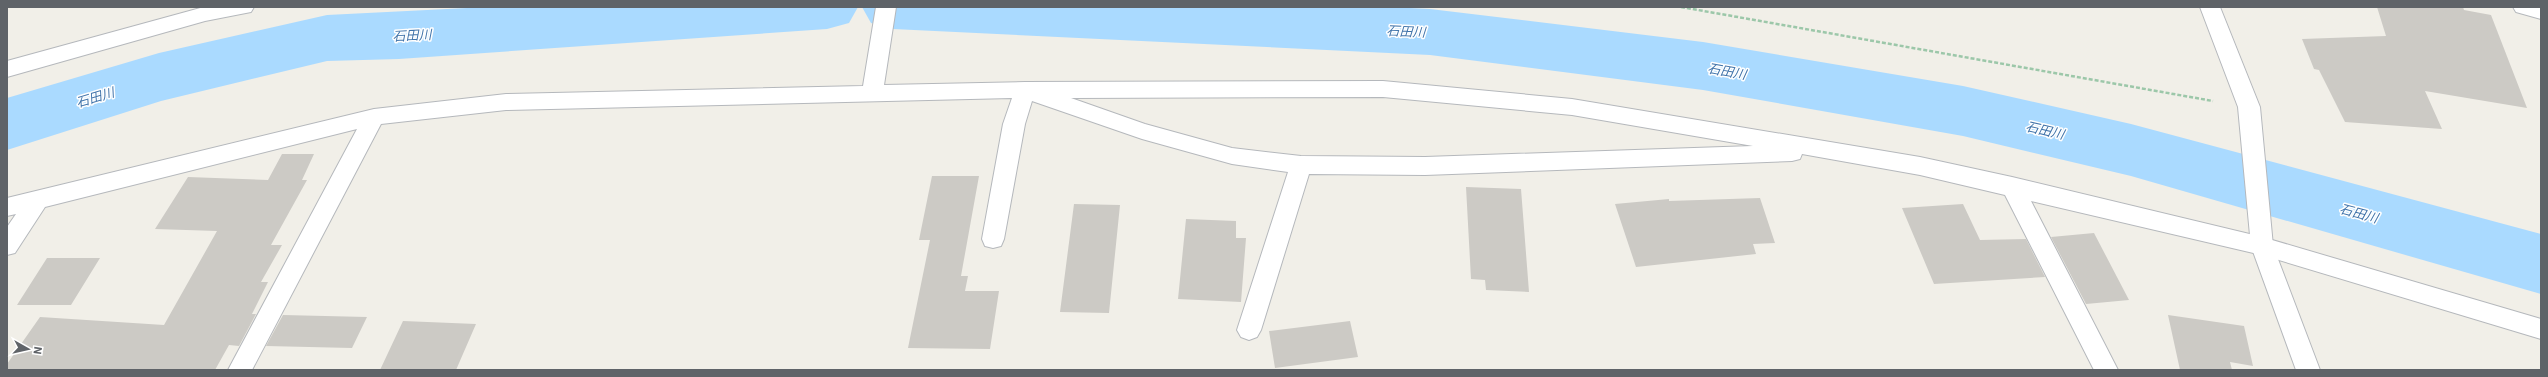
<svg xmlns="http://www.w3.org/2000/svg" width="2548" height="377" font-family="'IBM Plex Sans','Noto Sans JP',sans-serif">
  <rect width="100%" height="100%" fill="#f1efe8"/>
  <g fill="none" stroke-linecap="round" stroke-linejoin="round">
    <!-- river -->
    <path fill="#aadaff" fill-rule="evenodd" d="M487,7H858L849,23L827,29L399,59L327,61L161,101L7,150V98L159,53L327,15Z
      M862,7H1389L1430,9L1703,42L1963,86L2131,124L2541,234V294L2131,176L1963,136L1703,90L1430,55L893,29L871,23Z"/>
  </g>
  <!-- building -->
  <path fill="#cccac5" d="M2377,7H2463L2464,10L2491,15L2527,108L2425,91L2442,129L2345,122L2319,70L2314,69L2302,39L2386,36Z
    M282,154H314L302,180H307L271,245H282L261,282H268L252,314H256L239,346L229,345L215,370H7V364L40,317L164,325L217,231L155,229L188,177L268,180Z
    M932,176H979L961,276H968L965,291H999L990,349L908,348L930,240H919Z
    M1466,187L1521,189L1529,292L1486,290L1485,280L1471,279Z
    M1760,198L1775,243L1753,244L1756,254L1636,267L1615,204L1669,199V201Z
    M1074,204L1120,205L1109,313L1060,312Z
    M1963,204L1980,240L2026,239L2045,277L1934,284L1902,208Z
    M1186,219L1236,221V238H1246L1241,302L1178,299Z
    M2094,233L2129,300L2086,304L2051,237Z
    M47,258H100L71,305H17Z
    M283,315L367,317L352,348L266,346Z
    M2168,315L2244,326L2253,366L2230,362L2232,370H2180Z
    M403,321L476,324L456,370H380Z
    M1350,321L1358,357L1275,368L1269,331Z"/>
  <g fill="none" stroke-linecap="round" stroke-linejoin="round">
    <defs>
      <path id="minor" d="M204,7H254L251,12L205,21L7,77V61Z
        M876,7H896L884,85L1025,82L1383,81L1572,99L1920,157L2012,177L2262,237L2541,319V339L2262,255L2031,201L2118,370H2094L2005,195L1920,175L1802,154L1800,159L1792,161L1425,175L1309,174L1261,330L1257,337L1249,340L1241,337L1237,330L1288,172L1232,164L1142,139L1032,101L1025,124L1004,239L1001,246L993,248L985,246L982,239L1003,124L1012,98L506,110L381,124L252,370H228L357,129L45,207L15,253L7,255V227L16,214L7,216V198L374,109L506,94L863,86ZM1383,97L1572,115L1753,146L1425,157L1301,156L1232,148L1145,124L1071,98Z
        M2513,7H2541V19L2516,12Z"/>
      <path id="tertiary" d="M2200,7H2220L2260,107L2273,246L2320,370H2296L2251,246L2238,107Z"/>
    </defs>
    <!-- minor casing -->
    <use href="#minor" stroke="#b5b8bc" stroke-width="2"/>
    <!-- tertiary casing -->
    <use href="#tertiary" stroke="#b5b8bc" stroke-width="2"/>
    <!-- path -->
    <path stroke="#9cc7a9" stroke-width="2.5" stroke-dasharray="4 2" stroke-linecap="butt" d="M1681,7L2213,101"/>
    <!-- minor -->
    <use href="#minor" fill="#fff" fill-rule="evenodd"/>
    <!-- tertiary -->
    <use href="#tertiary" fill="#fff" fill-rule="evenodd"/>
  </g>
  <g text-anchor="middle" stroke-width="3" stroke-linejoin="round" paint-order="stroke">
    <!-- water labels -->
    <g font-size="13" font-style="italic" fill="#4174aa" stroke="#fff">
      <text transform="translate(1406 31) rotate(3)" y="5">石田川</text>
      <text transform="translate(412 35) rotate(-3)" y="5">石田川</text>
      <text transform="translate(1727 71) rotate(10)" y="5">石田川</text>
      <text transform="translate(95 97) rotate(-17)" y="5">石田川</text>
      <text transform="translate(2045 130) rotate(13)" y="5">石田川</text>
      <text transform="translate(2359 213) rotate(15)" y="5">石田川</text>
    </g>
  </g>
  <!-- border -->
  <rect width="2548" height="377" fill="none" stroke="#5f6368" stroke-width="16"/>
  <!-- north arrow -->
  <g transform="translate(28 349) rotate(98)" stroke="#ffffff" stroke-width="3" paint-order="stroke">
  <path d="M0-3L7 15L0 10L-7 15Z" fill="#5f6368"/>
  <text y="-6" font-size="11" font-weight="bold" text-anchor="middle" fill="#5f6368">N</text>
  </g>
</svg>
